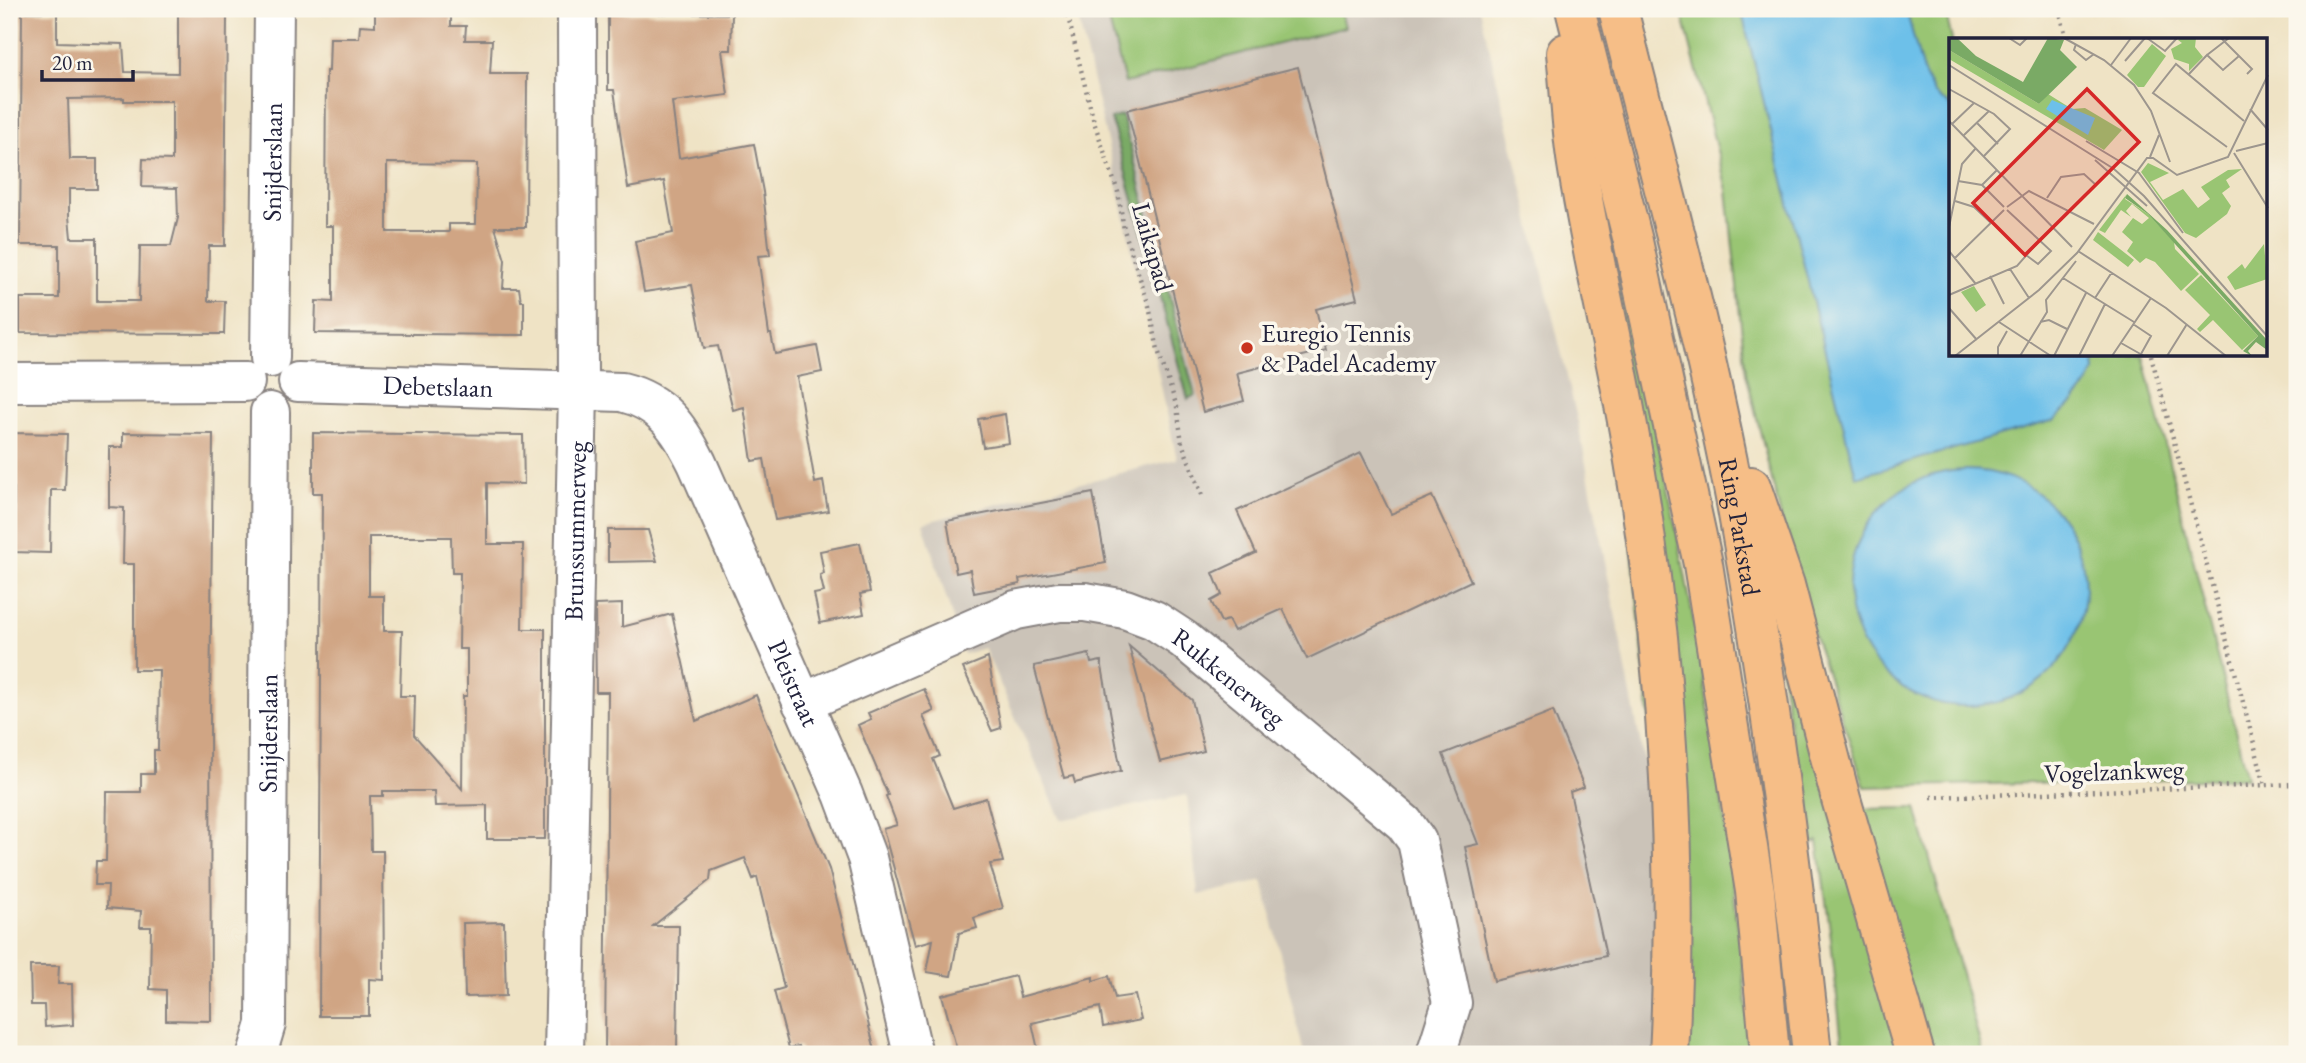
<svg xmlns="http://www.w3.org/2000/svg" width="2306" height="1063" font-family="'EB Garamond',serif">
  <rect width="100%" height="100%" fill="#fbf7ec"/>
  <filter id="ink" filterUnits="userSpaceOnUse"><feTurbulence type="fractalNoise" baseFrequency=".0143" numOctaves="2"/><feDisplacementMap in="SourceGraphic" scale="14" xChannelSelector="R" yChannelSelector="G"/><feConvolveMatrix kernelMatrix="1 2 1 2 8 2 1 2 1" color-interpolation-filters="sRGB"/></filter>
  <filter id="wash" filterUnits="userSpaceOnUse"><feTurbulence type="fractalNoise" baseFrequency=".00686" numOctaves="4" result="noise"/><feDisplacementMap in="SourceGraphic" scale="28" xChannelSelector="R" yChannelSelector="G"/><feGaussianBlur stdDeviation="1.57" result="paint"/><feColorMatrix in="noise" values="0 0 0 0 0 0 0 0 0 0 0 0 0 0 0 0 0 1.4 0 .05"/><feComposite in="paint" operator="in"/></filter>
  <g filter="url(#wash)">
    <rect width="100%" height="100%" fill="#efe3c5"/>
    <!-- industrial -->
    <path fill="#cbc3b8" d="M1076,9H1480L1578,423L1675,921L1669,1054H1304L1263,881L1198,895L1187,795L1061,820L984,648L964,654L923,523L1177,459L1119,192Z"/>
    <!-- green -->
    <path fill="#99c573" stroke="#5e7457" stroke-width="2" d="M1106,9H1340L1345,27L1125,83Z
      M1681,9H1945L1952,40L1951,355H2143L2247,778L1865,787L1798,588L1746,373L1727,190Z
      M1593,159C1632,322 1670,485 1699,651C1722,784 1738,919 1752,1054H1683Z
      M1769,591L1906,1054H1843L1830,930L1818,841L1808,845Z
      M1916,808L1983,1054H1924L1859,809Z"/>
    <!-- forest -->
    <path fill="#7aaa65" stroke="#4e6650" stroke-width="2" d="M1122,115L1195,395L1188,399L1111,119Z"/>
    <!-- water -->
    <path fill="#6dc0e9" stroke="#487192" stroke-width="2" d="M1741,9H1906L1923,72L1934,93L1951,107V355H2094L2095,371L2080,395L2055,420L1856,477Z
      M1849 588a118 118 0 1 1 236 0a118 118 0 1 1-236 0Z"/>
    <g id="blocks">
      <!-- building -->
      <path fill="#d0a584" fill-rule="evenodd" d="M375,9H451V26H466L465,40H492L490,74H527L526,227H495L505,260L503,288H519L521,301H524V335L315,333L316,301L333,302V226H325L326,71H329L330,38H359L360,25L375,26ZM387,163L477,164L476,224H449V232H387Z
        M22,12H57V42L123,44L125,72L178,73V14H227L225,246H209L208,301H225L224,334L20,333V298H59V245H20ZM124,98V101H172V160L143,159L142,187L177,188L178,218L171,246H140L139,301H97V238H71L69,216V189H97V159H70L68,99Z
        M608,13L732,14L731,50H722L728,95L672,102L679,158L754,144L763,192L770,255L758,256L769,334H771L775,354L817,346L822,372L797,377L815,483L823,481L828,511L775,520L764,459L752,461L744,407L733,410L718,346L704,348L692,285L644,292L635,241L673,233L664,181L628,188L614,90H608Z
        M1298,67L1357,299L1316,309L1326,350L1237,373L1244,401L1203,412L1127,110Z
        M1005,414L1009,443L983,447L978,419Z
        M9,433L67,434L65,490H51L50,553L12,552L14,488H9Z
        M123,433L213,434L210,717L211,1021L166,1020V990L150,989L151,927H140L141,911L107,908L108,885H95L96,861H106L107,792H141V774H154V750H158L159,670H134V564H123L124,508L109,507V447H123Z
        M313,433L523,435L524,484L487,483V544H523L522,629H545V839H487V805L435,806L434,791H383V796H370L371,851H383L384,980L369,979V1016H319L322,493H313ZM369,537H451L452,573H460L459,649H467V696H463L462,789L414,735L415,696H400L402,631H384V596H369Z
        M1361,453L1391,514L1432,496L1471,581L1307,659L1283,609L1234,631L1228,620L1221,622L1211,601L1222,595L1213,573L1256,553L1237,511Z
        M1093,493L1106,563L1019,579L1020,584L974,593L970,570L956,573L947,521Z
        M608,530H648L657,561L608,562Z
        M860,543L870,592L860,594L864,614L820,623L814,594L824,592L820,575L824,574L820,551Z
        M622,604V627L672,614L696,721L756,695L829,869L876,1054H801L799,1046L789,1048L774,991L784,988L757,877L753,879L745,858L711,871L710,880L653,926H679L677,1048L642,1047V1054H605L608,692H596L595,605Z
        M1129,646L1192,700L1204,751L1160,762Z
        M1089,654L1091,663L1101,661L1121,771L1075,783L1073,776L1064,778L1034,666Z
        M988,658L1001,728L992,731L963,668Z
        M924,689L934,711L923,716L940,756L933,759L953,808L986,798L1003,862L990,864L1003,908L974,918L977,928L959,933L951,976L927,972L933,940L915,945L883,829L897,825L886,796L888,795L858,725L871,719L868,713Z
        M1553,711L1584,787L1570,792L1606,956L1494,981L1465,847L1478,844L1443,754Z
        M504,922L506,996L465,997L463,923Z
        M30,966H59L58,984H72L73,1025L45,1027L44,1005H31Z
        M1015,976L1020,997L1093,977V981L1109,976L1115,998L1135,995L1141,1020L1103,1027L1100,1007L1032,1023L1039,1054H958L942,995Z"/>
    </g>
  </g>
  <g filter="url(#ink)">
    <use href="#blocks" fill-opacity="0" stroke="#888280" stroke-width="2"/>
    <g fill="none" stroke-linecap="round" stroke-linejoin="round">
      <defs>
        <g id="minor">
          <path id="s1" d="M270,358L274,9"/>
          <path id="s2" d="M298,382L622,392C662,402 679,427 697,463L843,794L867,858L913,1054"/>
          <path d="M9,383L245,382"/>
          <path id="s3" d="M802,703L1016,610L1059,602H1085L1125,609L1154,620L1183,639L1404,823L1417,841L1452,1003L1436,1054"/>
          <path id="s4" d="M257,1054L266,1024L270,412"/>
          <path id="s5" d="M564,1054L578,391L577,9"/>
        </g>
        <g id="highway">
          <path d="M1575,9L1633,241L1703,564L1755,891L1770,1054"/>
          <path id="s6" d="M1618,9C1659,173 1705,337 1736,503C1769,686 1793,870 1812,1054"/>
          <path d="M1566,53C1570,90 1571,127 1577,164C1592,259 1616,353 1632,449C1666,648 1680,852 1669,1054"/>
          <path d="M1751,486L1785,585L1841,799L1915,1054"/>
        </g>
      </defs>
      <!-- minor casing -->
      <use href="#minor" stroke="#888280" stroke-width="42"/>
      <!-- highway casing -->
      <use href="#highway" stroke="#888280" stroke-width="42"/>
      <!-- path -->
      <path stroke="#888280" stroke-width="4.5" stroke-dasharray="2 5" stroke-linecap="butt" d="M1066,9L1094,122L1118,192L1124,230L1149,306L1158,350L1177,407L1182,443L1202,495
        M2059,9L2067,40
        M2151,355L2265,785
        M1931,797L2297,784"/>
      <!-- minor -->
      <use href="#minor" stroke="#fff" stroke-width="38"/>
      <!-- highway -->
      <use href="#highway" stroke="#f6be87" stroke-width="38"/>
    </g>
  </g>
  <!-- markers -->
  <circle fill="#c8321e" stroke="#fbf7ec" stroke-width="2.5" cx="1247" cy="348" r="7"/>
  <g text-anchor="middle" stroke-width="7" stroke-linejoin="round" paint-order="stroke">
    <!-- street labels -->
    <g font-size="26" fill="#22223b" stroke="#fbf7ec">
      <text dy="9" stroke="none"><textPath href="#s1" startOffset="196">Snijderslaan</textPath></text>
      <text transform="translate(1153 247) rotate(74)" y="9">Laikapad</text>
      <text dy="9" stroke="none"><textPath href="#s2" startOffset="140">Debetslaan</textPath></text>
      <text dy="9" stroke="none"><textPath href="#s6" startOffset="532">Ring Parkstad</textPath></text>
      <text dy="9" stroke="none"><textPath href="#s5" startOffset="523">Brunssummerweg</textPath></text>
      <text dy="9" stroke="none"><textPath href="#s3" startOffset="469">Rukkenerweg</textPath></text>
      <text dy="9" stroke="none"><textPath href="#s2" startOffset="672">Pleistraat</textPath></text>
      <text dy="9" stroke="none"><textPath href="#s4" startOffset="322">Snijderslaan</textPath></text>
      <text transform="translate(2114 771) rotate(-2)" y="9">Vogelzankweg</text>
    </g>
    <!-- poi labels -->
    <g font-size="26" fill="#22223b" stroke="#fbf7ec" text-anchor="start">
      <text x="1261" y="342">Euregio Tennis<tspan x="1261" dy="30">&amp; Padel Academy</tspan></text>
    </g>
  </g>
  <!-- overview -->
  <g transform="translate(1949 38)">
    <rect width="318" height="318" fill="#efe3c5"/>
    <path d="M247,0L246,9L254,19L240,33V26L225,21L222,11L233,5L229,2L231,1ZM203,6L217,18L195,49H189L178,37ZM0,12L90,66L99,56L123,71L136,70L173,92L155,112L0,21ZM199,125L220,135L201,144L214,162L234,151L249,170L261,161L252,149L279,132L293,131L277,142L281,149L273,155L282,168L278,176L247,200L236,195L192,134ZM177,157L176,161L199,176L225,204L226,211L250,236L232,253L206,224L197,220L191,225L178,213L184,204L173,194L184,180L193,186L200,180L183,166L177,173L182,179L172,172L156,195L150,192ZM149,194L185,222L179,229L144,202ZM315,206L318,241L286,252L278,239L293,226L296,231ZM252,237L309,298L293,312L264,282L251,294L248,291L261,277L236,252ZM25,248L37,267L27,274L12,254Z" fill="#99c573"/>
    <path d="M0,0H8L27,18L74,44L99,0L115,2L111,12L128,29L90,66L0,12ZM178,156L218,192L318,302V312L307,304L299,313L303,318L294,313L309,298L199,176L176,160Z" fill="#7aaa65"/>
    <path d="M103,62L146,80L139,97L97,71Z" fill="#6dc0e9"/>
    <path fill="none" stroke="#9d968e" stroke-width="2" d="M60,0L71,7L78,0M115,0L155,22L185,47L202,73L221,124M198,0L216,13L228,0M272,0L303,31L298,36M127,6L125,12L137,22L145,16M258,17L280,0M176,23L196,0M0,27L165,131L195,158L319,299M162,27L182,0M240,36L258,17L274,32L290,18M0,51L45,76L61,91L35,118M301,71L319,92M0,83L123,209M28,85L49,106M3,86L25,65M15,97L40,73M137,103L190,135L234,195M278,109L204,55L227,26L295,83M287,113L319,105M285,115L319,170M201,119L210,97M146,122L198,168M9,143L33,147L55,169M33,147L48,132M98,160L112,139L135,136L147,147M6,163L25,169L42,185M58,169L80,153L145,186M58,172L102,213L89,226L77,217M0,189L13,126L27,110M0,213L26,245M129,213L217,270L277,318M6,220L55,172M61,231L80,260M41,238L55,266M114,240L185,284M0,257L68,228L89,204M146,260L163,234M0,270L28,302M50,284L102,318M91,284L100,282L118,291M184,286L202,298L192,316M172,305L195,318M6,318L90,252L128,215L198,120H204L228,137L279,119L319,37M49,318V309L58,293M71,318L98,274L97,262L127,223M105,318L137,255M130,318L156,266M163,318L202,260M218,318L238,286"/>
    <path fill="#d62828" fill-opacity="0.15" stroke="#d62828" stroke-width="3.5" d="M138,51L190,104L76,217L24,165Z"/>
    <rect width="318" height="318" fill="none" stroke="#22223b" stroke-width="3.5"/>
  </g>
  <!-- margin -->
  <rect width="2306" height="1063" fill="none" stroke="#fbf7ec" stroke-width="35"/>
  <!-- scale -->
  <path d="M42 70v10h91v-10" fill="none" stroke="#22223b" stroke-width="3.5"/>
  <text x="52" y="70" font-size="21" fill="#22223b" stroke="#fbf7ec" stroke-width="5" paint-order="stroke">20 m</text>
</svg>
